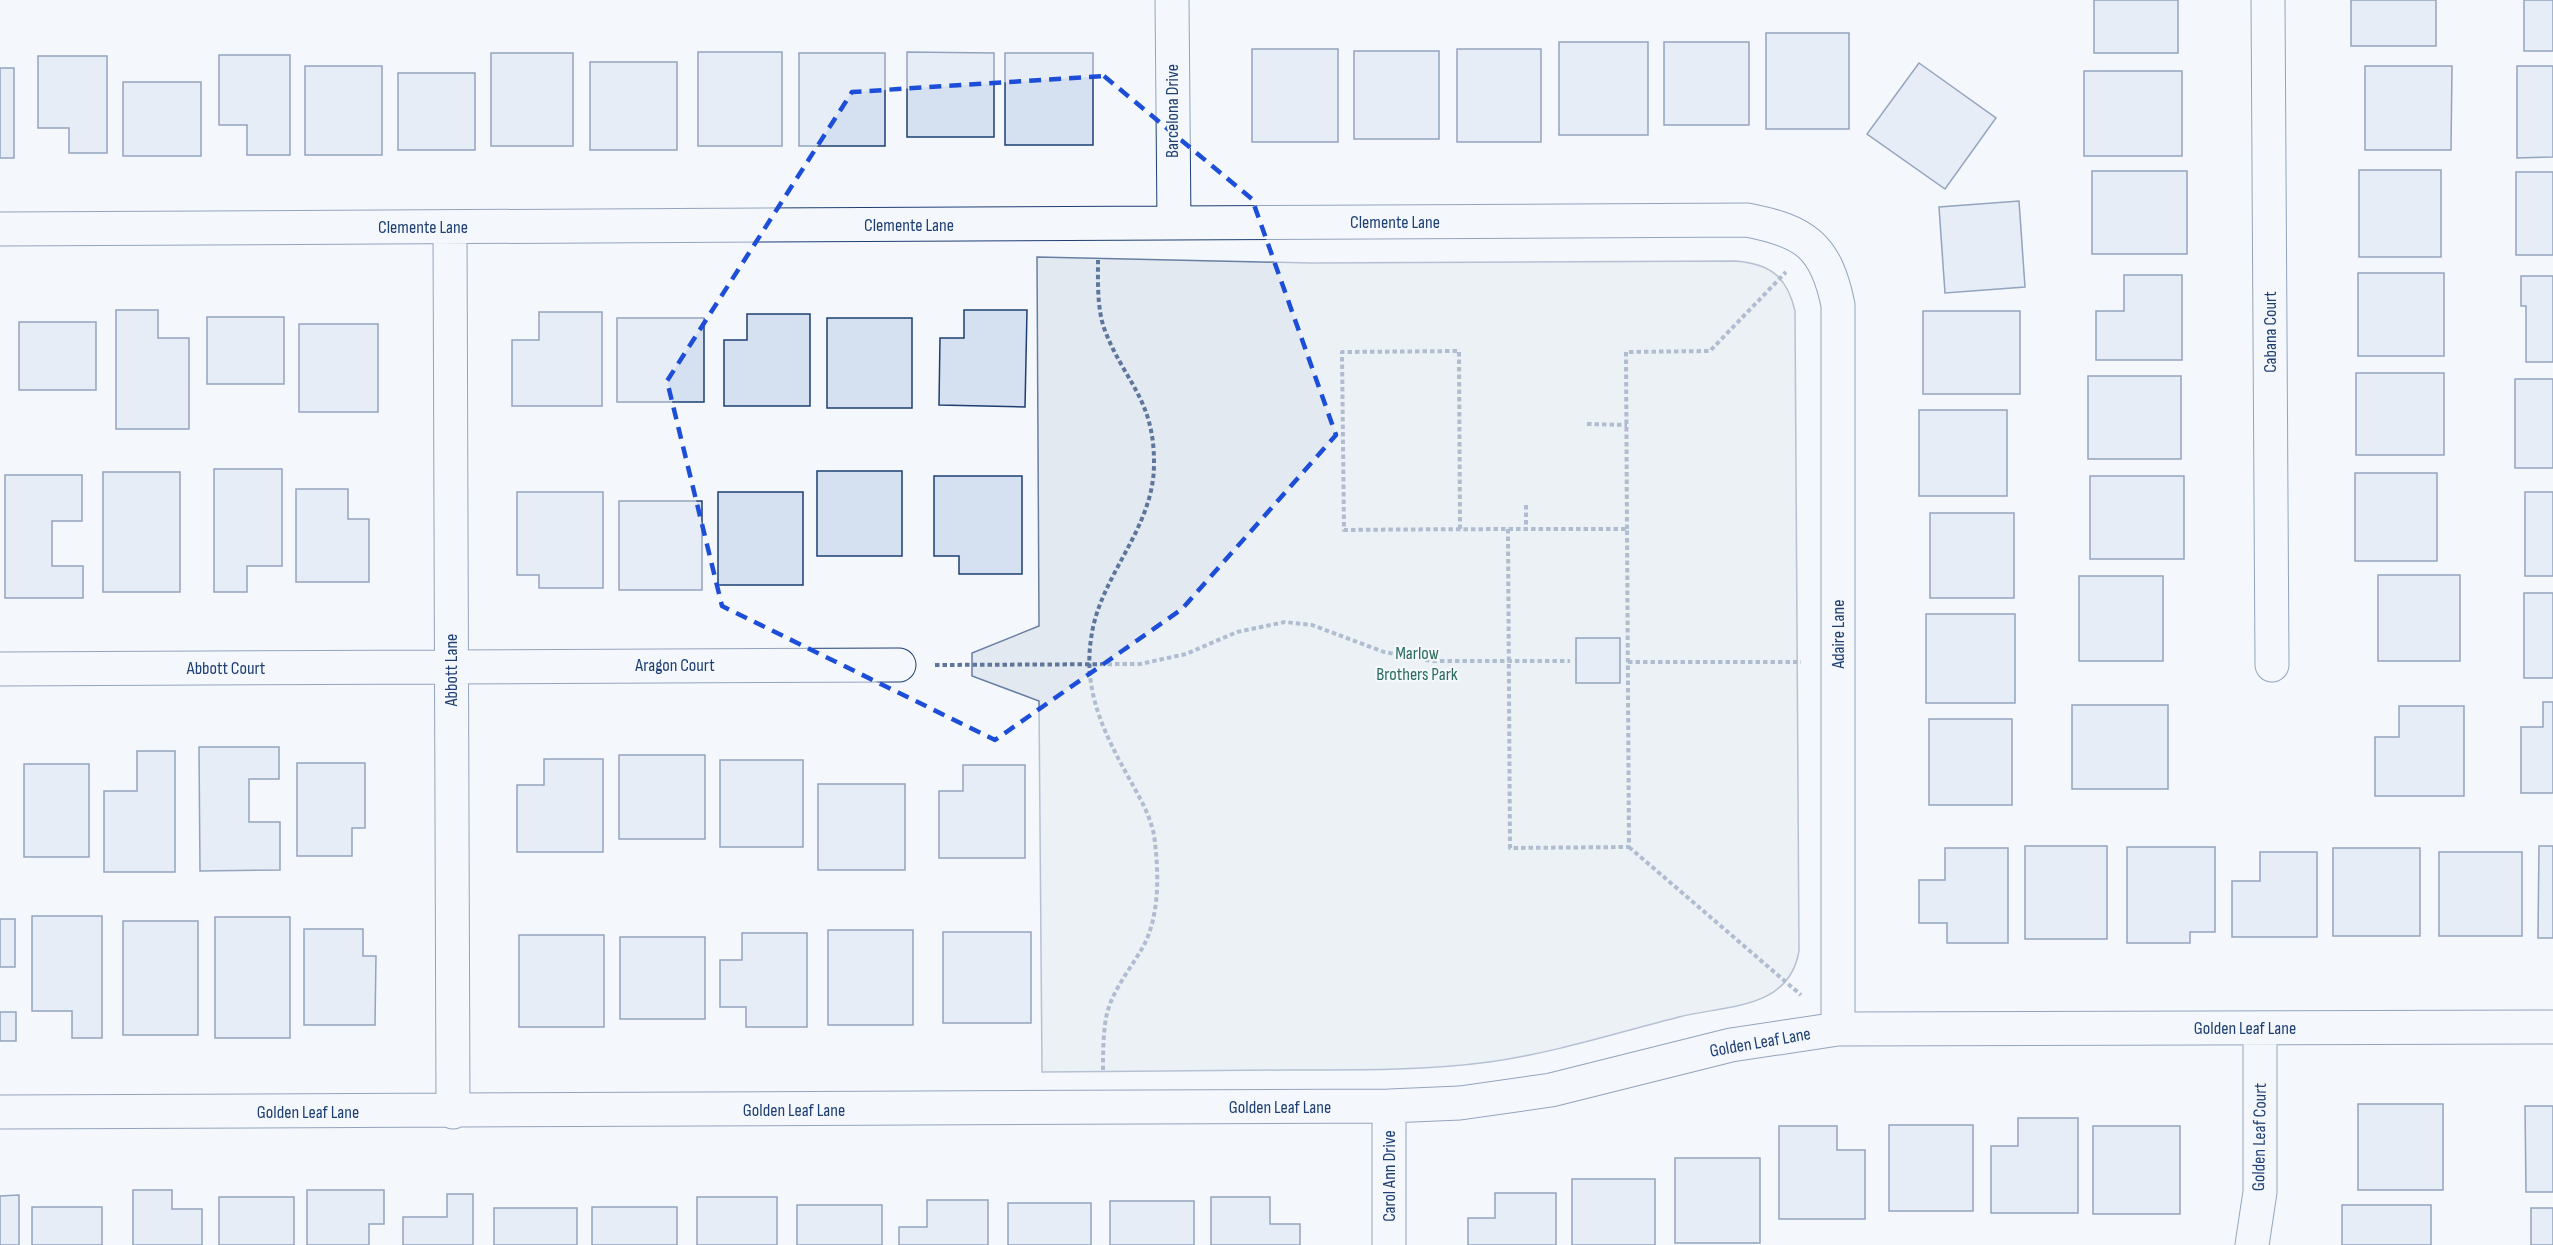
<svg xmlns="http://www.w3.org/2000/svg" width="2553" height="1245" font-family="'Sofia Sans Condensed',sans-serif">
  <rect width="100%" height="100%" fill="#f4f7fb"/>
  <!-- green -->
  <path fill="#e3e9f0" stroke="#687fa3" stroke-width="1.5" d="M1037,257L1311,263L1736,261C1771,264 1787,277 1795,311L1799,951C1789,1010 1726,1005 1679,1017C1616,1033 1554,1053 1489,1062C1422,1071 1354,1070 1286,1070C1205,1071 1123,1071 1042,1072L1039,701L972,676V653L1039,626Z"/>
  <!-- building -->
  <path fill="#d5e0f0" stroke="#1d3f73" stroke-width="1.5" d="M2094,0H2178V53H2094Z
    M2351,0H2436V46H2351Z
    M2524,0H2553V51H2524Z
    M1766,33H1849V129H1766Z
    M1559,42H1648V135H1559Z
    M1664,42H1749V125H1664Z
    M1252,49H1338V142H1252Z
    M1457,49H1541V142H1457Z
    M1354,51H1439V139H1354Z
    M698,52H782V146H698Z
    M907,52L994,53V137H907Z
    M491,53H573V146H491Z
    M799,53H885V146H799Z
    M1005,53H1093V145H1005Z
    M219,55H290V155H247V125H219Z
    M38,56H107V153H69V128H38Z
    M590,62H677V150H590Z
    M1919,63L1996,118L1945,189L1867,134Z
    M305,66H382V155H305Z
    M2365,66H2452L2451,150H2365Z
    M2517,66H2553V157L2517,158Z
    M0,68H14V158H0Z
    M2084,71H2182V156H2084Z
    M398,73H475V150H398Z
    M123,82H201V156H123Z
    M2359,170H2441V257H2359Z
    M2092,171H2187V254H2092Z
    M2516,172H2553V255H2516Z
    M2019,201L2025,287L1945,293L1939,207Z
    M2358,273H2444V356H2358Z
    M2124,275H2182V360H2096V311H2124Z
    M2521,276H2553V362H2526V306H2521Z
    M116,310H158V338H189V429H116Z
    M964,310H1027L1025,407L939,405L940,338H964Z
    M1923,311H2020V394H1923Z
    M539,312H602V406H512V340H539Z
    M747,314H810V406H724V340H747Z
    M207,317H284V384H207Z
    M617,318H704V402H617Z
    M827,318H912V408H827Z
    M19,322H96V390H19Z
    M299,324H378V412H299Z
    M2356,373H2444V455H2356Z
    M2088,376H2181V459H2088Z
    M2515,379H2553V468H2515Z
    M1919,410H2007V496H1919Z
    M214,469H282V566H247V592H214Z
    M817,471H902V556H817Z
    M103,472H180V592H103Z
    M2355,473H2437V561H2355Z
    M5,475H82V521H52V566H83V598H5Z
    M934,476H1022V574H959V556H934Z
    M2090,476H2184V559H2090Z
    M296,489H348V519H369V582H296Z
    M517,492H603V588H539V575H517Z
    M718,492H803V585H718Z
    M2525,492H2553V576H2525Z
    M619,501H702V590H619Z
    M1930,513H2014V598H1930Z
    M2378,575H2460V661H2378Z
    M2079,576H2163V661H2079Z
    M2524,593H2553V678H2524Z
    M1926,614H2015V703H1926Z
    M1576,638H1620V683H1576Z
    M2543,702H2553V793H2521V727H2543Z
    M2072,705H2168V789H2072Z
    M2399,706H2464V796H2375V737H2399Z
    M1929,719H2012V805H1929Z
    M199,747H279V779H249V822H280V870L200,871Z
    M137,751H175V872H104V791H137Z
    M619,755H705V839H619Z
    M544,759H603V852H517V785H544Z
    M720,760H803V847H720Z
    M297,763H365V828H352V856H297Z
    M24,764H89V857H24Z
    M963,765H1025V858H939V791H963Z
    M818,784H905V870H818Z
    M2025,846H2107V939H2025Z
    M2539,846H2553V938H2538Z
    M2127,847H2215V932H2190V943H2127Z
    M1945,848H2008V943H1947V923H1919V880H1945Z
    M2333,848H2420V936H2333Z
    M2260,852H2317V937H2232V881H2260Z
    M2439,852H2522V936H2439Z
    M32,916H102V1038H72V1011H32Z
    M215,917H290V1038H215Z
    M0,919H15V967H0Z
    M123,921H198V1035H123Z
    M304,929H363V956H376L375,1025H304Z
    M828,930H913V1025H828Z
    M943,932H1031V1023H943Z
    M742,933H807V1027H746V1007H720V960H742Z
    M519,935H604V1027H519Z
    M620,937H705V1019H620Z
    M0,1012H16V1041H0Z
    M2358,1104H2443V1190H2358Z
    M2525,1106H2553V1192H2526Z
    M2018,1118H2078V1213H1991V1146H2018Z
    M1889,1125H1973V1211H1889Z
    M1779,1126H1837V1150H1865V1219H1779Z
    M2093,1126H2180V1214H2093Z
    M1675,1158H1760V1243H1675Z
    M1572,1179H1655V1245H1572Z
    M133,1190H172V1209H202V1245H133Z
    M307,1190H384V1224H369V1245H307Z
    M1495,1193H1556V1245H1468V1218H1495Z
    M447,1194H473V1245H403V1217H447Z
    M19,1195V1245H0V1196Z
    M219,1197H294V1245H219Z
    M697,1197H777V1245H697Z
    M1211,1197H1270V1224H1300V1245H1211Z
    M927,1200H988V1245H899V1227H927Z
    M1110,1201H1194V1245H1110Z
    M1008,1203H1091V1245H1008Z
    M797,1205H882V1245H797Z
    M2342,1205H2431V1245H2342Z
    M32,1207H102V1245H32Z
    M592,1207H677V1245H592Z
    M494,1208H577V1245H494Z
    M2531,1208H2553V1245H2531Z"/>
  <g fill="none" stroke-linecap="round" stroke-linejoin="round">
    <defs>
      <path id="street" d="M1172,0L1174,223
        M2268,0L2272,665
        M450,227L453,1112
        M0,229L1747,220C1805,231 1826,246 1838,305V1029
        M0,669L899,665
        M0,1112L1389,1106L1460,1103L1551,1090L1731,1045L1838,1029L2553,1027
        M1389,1245V1106
        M2252,1245L2260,1192V1028"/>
    </defs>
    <!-- street casing -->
    <use href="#street" stroke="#1d3f73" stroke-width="35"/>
    <!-- path -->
    <path stroke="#5e769c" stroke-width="4" stroke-dasharray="4.5 3" stroke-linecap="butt" d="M1098,260C1098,282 1097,307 1104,328C1123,380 1154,398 1154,462C1155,529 1099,575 1091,639C1083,692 1105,735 1130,780C1141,800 1153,820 1155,843C1159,876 1159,916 1144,945C1131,969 1111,991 1106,1018C1103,1035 1103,1054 1103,1072
      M1587,424L1627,425
      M1526,505V529
      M1460,529L1459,351L1342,352L1344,530C1438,529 1533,529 1627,529L1629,847L1510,848L1508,529
      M1627,529L1626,352L1710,351L1786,272
      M1628,662H1801
      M935,665L1140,664L1186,654L1237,632L1285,622L1312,625L1384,652L1432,661H1570
      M1629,847L1801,995"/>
    <!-- street -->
    <use href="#street" stroke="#f4f7fb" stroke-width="33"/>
  </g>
  <!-- marked area -->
  <path d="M0 0H2553V1245H0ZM1104,76L1252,199L1336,435L1182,609L995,740L722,606L667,381L852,92Z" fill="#f4f7fb" fill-opacity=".55" fill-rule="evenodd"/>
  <path fill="none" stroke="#1d4ed8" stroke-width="4.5" stroke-dasharray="12 8" stroke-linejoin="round" d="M1104,76L1252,199L1336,435L1182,609L995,740L722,606L667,381L852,92Z"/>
  <g text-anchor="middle" stroke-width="4.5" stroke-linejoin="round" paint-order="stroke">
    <!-- street labels -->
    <g font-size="18" fill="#1d3f73" stroke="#f4f7fb">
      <text transform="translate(1172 111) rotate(-90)" y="6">Barcelona Drive</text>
      <text x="1395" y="228">Clemente Lane</text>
      <text x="909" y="231">Clemente Lane</text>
      <text x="423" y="233">Clemente Lane</text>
      <text transform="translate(2270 332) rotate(-90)" y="6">Cabana Court</text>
      <text transform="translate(1838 634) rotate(-90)" y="6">Adaire Lane</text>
      <text x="675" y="671">Aragon Court</text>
      <text x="226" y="674">Abbott Court</text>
      <text transform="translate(451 670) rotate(-90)" y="6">Abbott Lane</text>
      <text x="2245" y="1034">Golden Leaf Lane</text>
      <text transform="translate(1760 1042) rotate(-10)" y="6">Golden Leaf Lane</text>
      <text x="1280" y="1113">Golden Leaf Lane</text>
      <text x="794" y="1116">Golden Leaf Lane</text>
      <text x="308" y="1118">Golden Leaf Lane</text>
      <text transform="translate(2259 1137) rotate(-89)" y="6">Golden Leaf Court</text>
      <text transform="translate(1389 1176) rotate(-90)" y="6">Carol Ann Drive</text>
    </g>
    <!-- park labels -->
    <g font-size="18" fill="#2c6c60" stroke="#f4f7fb">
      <text x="1417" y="659">Marlow<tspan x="1417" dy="21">Brothers Park</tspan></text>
    </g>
  </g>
</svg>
